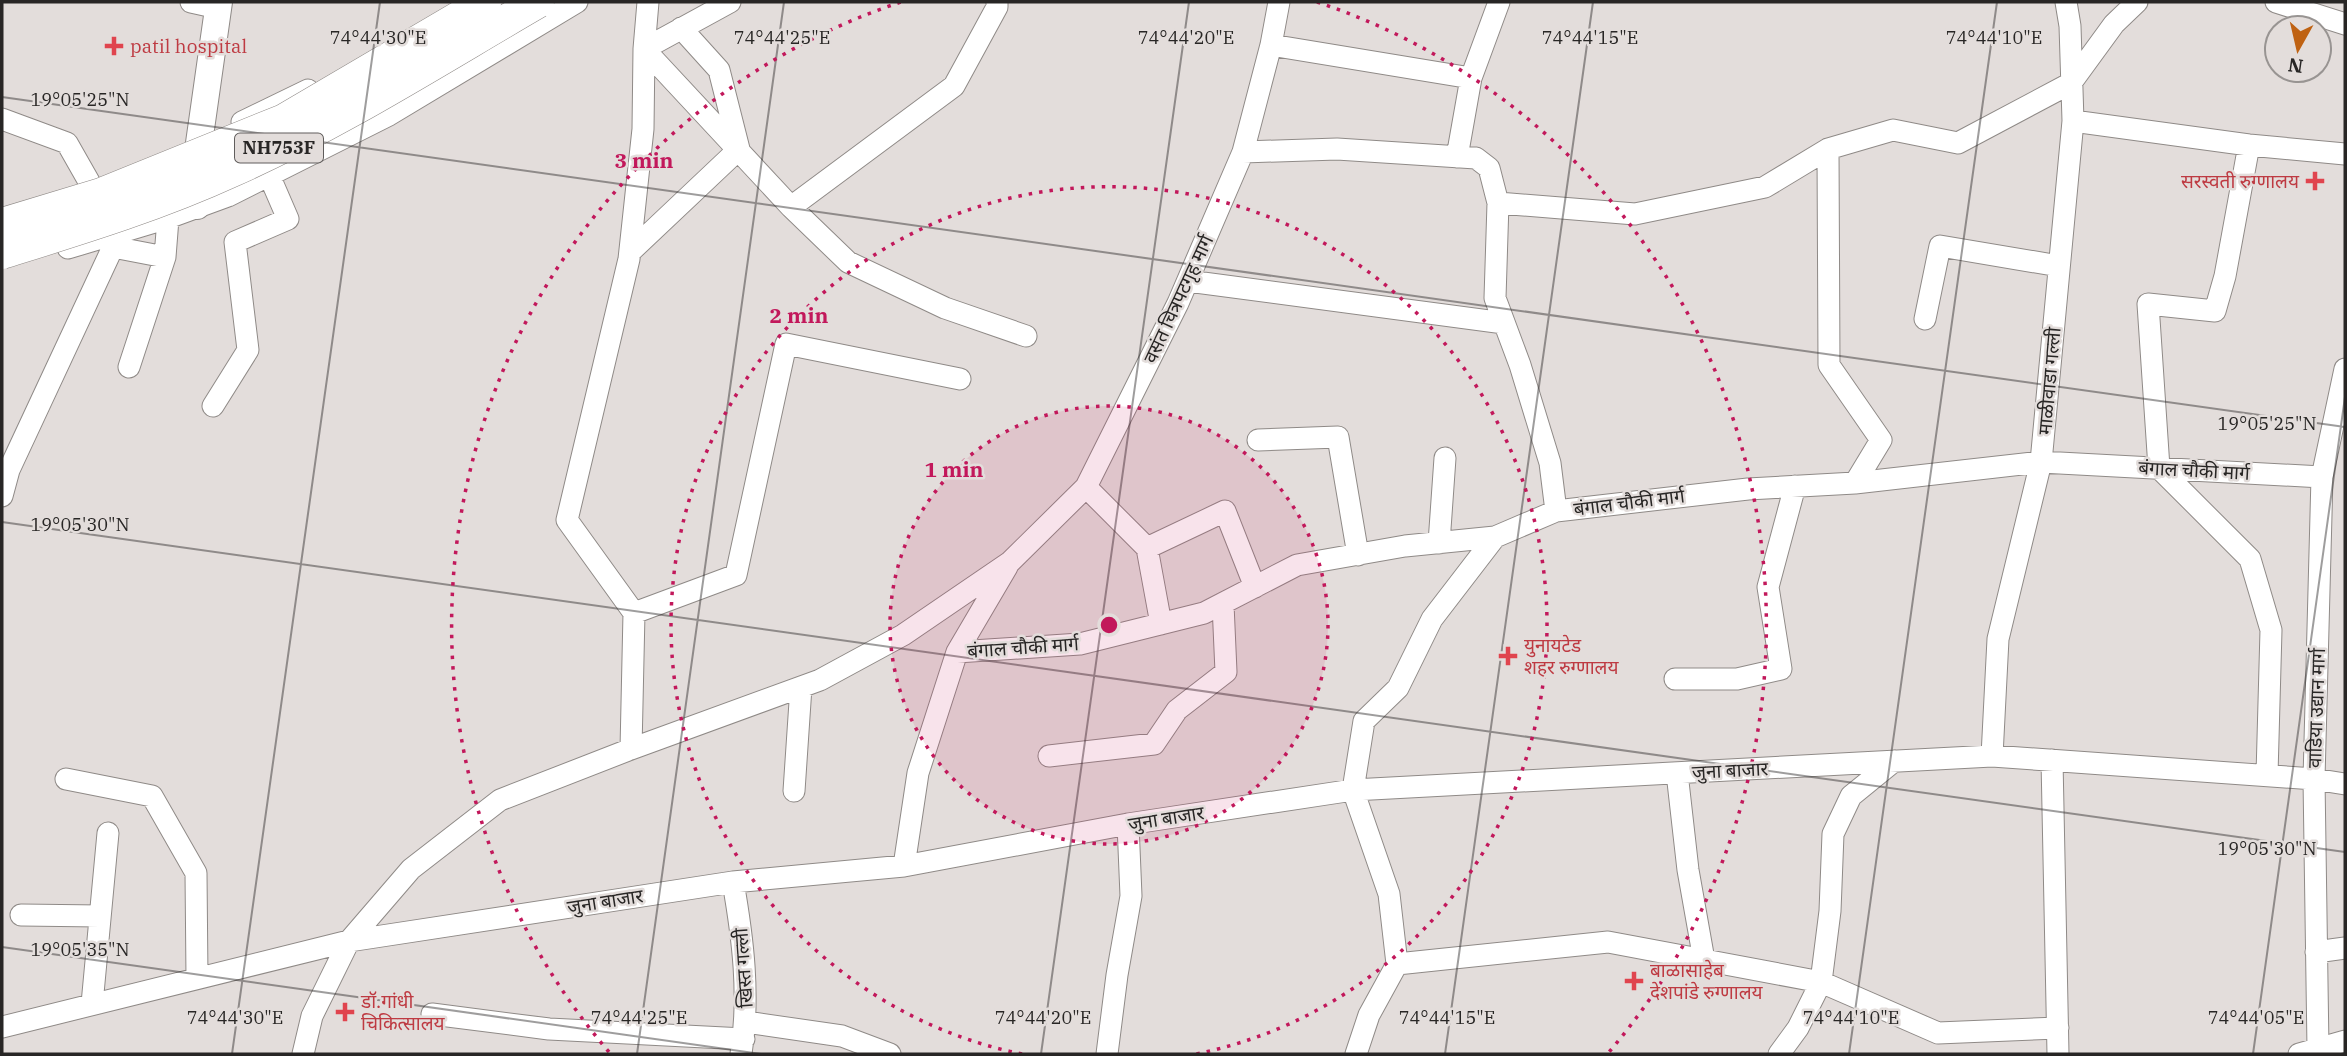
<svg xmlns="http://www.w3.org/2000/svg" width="2347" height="1056" font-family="'IBM Plex Serif','Noto Sans Devanagari',serif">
  <rect width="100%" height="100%" fill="#e3dddb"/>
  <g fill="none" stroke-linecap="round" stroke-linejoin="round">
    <defs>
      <path id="minor" d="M191,2L218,8
        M730,2L644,49L791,207L848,262L945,308L1026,336
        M2276,2L2345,24
        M1271,45L1471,78
        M2,119L67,143L92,187L113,247L9,470L2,496
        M2073,121L2249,145L2345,154
        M242,122L308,90
        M2249,145L2225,276L2215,311L2148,304L2159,468L2250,559L2271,630L2267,775
        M1828,149L1829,365L1881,440L1855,483
        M1243,152L1337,149L1476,158L1489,168L1498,203L1495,298L1520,365L1550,463L1556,511
        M1457,157L1471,78L1499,2
        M1498,203L1635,214L1765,187L1828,149L1893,130L1958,143L2071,83L2114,24L2137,2
        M791,207L954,86L997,7V2
        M113,247L165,257L129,367
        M68,248L168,218L228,196L389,115L577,2
        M630,252L739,149L719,70L681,28
        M165,257L169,206
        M1188,281L1504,323
        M1925,319L1940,246L2059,266
        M213,406L248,350L235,242L288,219L269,175
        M1258,440L1338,437L1358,555
        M1086,487L1147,548L1161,624
        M1439,543L1445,458
        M1147,548L1225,511L1255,587
        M634,613L567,520L629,259L643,129L644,49L648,2
        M957,652L1080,644L1204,613L1297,565L1405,546L1495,537L1556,511L1748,489L1855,483L2041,462L2322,477
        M1675,679H1737L1781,669L1768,587L1795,486
        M631,749L634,613L736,575L786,344L960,379
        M1049,756L1154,744L1177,710L1226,672L1223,604
        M1992,756L1998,639L2041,462L2073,121L2070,26L2066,2
        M2052,760L2058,1054
        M1677,773L1688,870L1704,960
        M66,779L152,796L196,873L197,978
        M794,791L801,687
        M904,866L918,773L957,652L1007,567
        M733,882C743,939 750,996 741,1054
        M21,915L100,916
        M2316,952L2345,948
        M1397,964L1389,894L1353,790L1364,721L1398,688L1432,619L1495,537
        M92,1004L108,833
        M432,1014L549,1029L744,1039
        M746,1022L842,1036L890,1054
        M2,1027L349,941L733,882L904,866L1128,824L1353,790L1992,756L2314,779L2345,784
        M303,1054L312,1016L349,941L411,869L500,800L631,749L820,680L903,635L1010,562L1086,487L1178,303L1243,152L1271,45L1279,2
        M1107,1054L1117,975L1131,896L1128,824
        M1356,1054L1369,1015L1397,964L1608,942L1821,982L1938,1033L2058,1028
        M1779,1054L1798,1028L1821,982L1830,911L1833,834L1851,796L1894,761
        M2299,1054L2345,1041
        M2320,1054L2318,1049L2314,779L2322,477L2345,369"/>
      <path id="major" d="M197,206L199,143L219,2"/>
    </defs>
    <!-- minor casing -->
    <use href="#minor" stroke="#8f8a87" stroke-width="23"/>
    <!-- major casing -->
    <use href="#major" stroke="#8f8a87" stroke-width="28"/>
    <!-- minor -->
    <use href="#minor" stroke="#fff" stroke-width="21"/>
    <!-- major -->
    <use href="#major" stroke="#fff" stroke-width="26"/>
    <defs>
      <path id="highway-bridge" d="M2,224L101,194L284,120L485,2
        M2,253C79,229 158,205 232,171C338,124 438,60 538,2"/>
    </defs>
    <!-- highway-bridge casing -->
    <use href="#highway-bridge" stroke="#8f8a87" stroke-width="33" stroke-linecap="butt"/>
    <!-- highway-bridge -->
    <use href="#highway-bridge" stroke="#fff" stroke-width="32"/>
  </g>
  <!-- ticks -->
  <path fill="none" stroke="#282625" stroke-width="2" stroke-opacity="0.45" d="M2,97L2345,427M2,522L2345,852M2,947L761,1054M232,1054L380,2M637,1054L784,2M1041,1054L1189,2M1445,1054L1593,2M1849,1054L1997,2M2253,1054L2345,397"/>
  <!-- distance rings -->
  <circle cx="1109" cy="625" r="219" fill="#c2185b" fill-opacity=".12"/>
  <g fill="none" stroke="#c2185b" stroke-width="3.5" stroke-dasharray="3.5 7">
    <circle cx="1109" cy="625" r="219"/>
    <path d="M1022 1054A438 438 0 1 1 1196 1054"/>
    <path d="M609 1052A657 657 0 0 1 901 2M1317 2A657 657 0 0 1 1609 1052"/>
  </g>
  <!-- markers -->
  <g fill="#e0444e" stroke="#e3dddb" stroke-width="2.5">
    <path d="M110.5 35.5h7v7h7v7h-7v7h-7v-7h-7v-7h7z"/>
    <path d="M2311.5 170.5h7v7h7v7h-7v7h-7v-7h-7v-7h7z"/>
    <path d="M1504.5 645.5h7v7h7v7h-7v7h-7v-7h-7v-7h7z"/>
    <path d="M1630.5 970.5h7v7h7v7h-7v7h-7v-7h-7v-7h7z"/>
    <path d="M341.5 1001.5h7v7h7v7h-7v7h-7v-7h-7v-7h7z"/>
  </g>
  <g text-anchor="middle" stroke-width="5" stroke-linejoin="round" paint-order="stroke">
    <!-- shield labels -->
    <rect fill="#e3dddb" stroke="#605d5c" stroke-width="2" x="235" y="133.5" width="88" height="29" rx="5"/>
    <g font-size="18" font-weight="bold" fill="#282625">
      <text x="279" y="154">NH753F</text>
    </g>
    <!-- health labels -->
    <g font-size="19" fill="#be3a42" stroke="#e3dddb" text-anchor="start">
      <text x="130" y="53">patil hospital</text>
      <text x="2299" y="188" text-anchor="end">सरस्वती रुग्णालय</text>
      <text x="1524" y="652">युनायटेड<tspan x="1524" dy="22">शहर रुग्णालय</tspan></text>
      <text x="1650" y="977">बाळासाहेब<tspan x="1650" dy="22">देशपांडे रुग्णालय</tspan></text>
      <text x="361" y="1008">डॉ.गांधी<tspan x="361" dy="22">चिकित्सालय</tspan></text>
    </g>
    <!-- street labels -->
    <g font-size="19" fill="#282625" stroke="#e3dddb">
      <text transform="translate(1178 299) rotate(-65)" y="7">वसंत चित्रपटगृह मार्ग</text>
      <text transform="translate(2049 381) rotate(-85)" y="7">माळीवाडा गल्ली</text>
      <text transform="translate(2194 470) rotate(3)" y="7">बंगाल चौकी मार्ग</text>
      <text transform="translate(1629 502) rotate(-7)" y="7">बंगाल चौकी मार्ग</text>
      <text transform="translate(1023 647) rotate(-4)" y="7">बंगाल चौकी मार्ग</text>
      <text transform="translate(2316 708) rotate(-88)" y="7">वाडिया उद्यान मार्ग</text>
      <text transform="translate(1730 770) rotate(-3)" y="7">जुना बाजार</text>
      <text transform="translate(1166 818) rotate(-9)" y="7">जुना बाजार</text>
      <text transform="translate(605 901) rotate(-9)" y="7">जुना बाजार</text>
      <text transform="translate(743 968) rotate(-94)" y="7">खिस्त गल्ली</text>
    </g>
  </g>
  <g font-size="18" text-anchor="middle" fill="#282625" stroke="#e3dddb" stroke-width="5" stroke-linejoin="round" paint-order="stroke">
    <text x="378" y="44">74°44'30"E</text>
    <text x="782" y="44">74°44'25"E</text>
    <text x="1186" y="44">74°44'20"E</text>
    <text x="1590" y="44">74°44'15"E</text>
    <text x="1994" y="44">74°44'10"E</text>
    <text x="80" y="106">19°05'25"N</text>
    <text x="2267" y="430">19°05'25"N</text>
    <text x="80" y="531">19°05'30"N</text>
    <text x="2267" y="855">19°05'30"N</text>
    <text x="80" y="956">19°05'35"N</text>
    <text x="235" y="1024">74°44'30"E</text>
    <text x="639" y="1024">74°44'25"E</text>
    <text x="1043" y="1024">74°44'20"E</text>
    <text x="1447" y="1024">74°44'15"E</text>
    <text x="1851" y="1024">74°44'10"E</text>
    <text x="2256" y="1024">74°44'05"E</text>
  </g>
  <circle cx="1109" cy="625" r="10" fill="#c2185b" stroke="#e3dddb" stroke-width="3.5"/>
  <g font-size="21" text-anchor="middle" font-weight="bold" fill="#c2185b" stroke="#e3dddb" stroke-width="5" stroke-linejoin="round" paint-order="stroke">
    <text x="644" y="168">3 min</text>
    <text x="799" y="323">2 min</text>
    <text x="954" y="477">1 min</text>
  </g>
  <!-- border -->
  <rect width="2347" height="1056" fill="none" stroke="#282625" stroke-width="7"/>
  <!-- north arrow -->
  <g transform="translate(2298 49) rotate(188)"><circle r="33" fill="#e3dddb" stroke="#989492" stroke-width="2"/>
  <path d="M0-5L12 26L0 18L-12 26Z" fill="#bf6212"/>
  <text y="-10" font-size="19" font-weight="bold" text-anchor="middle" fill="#282625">N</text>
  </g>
</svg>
